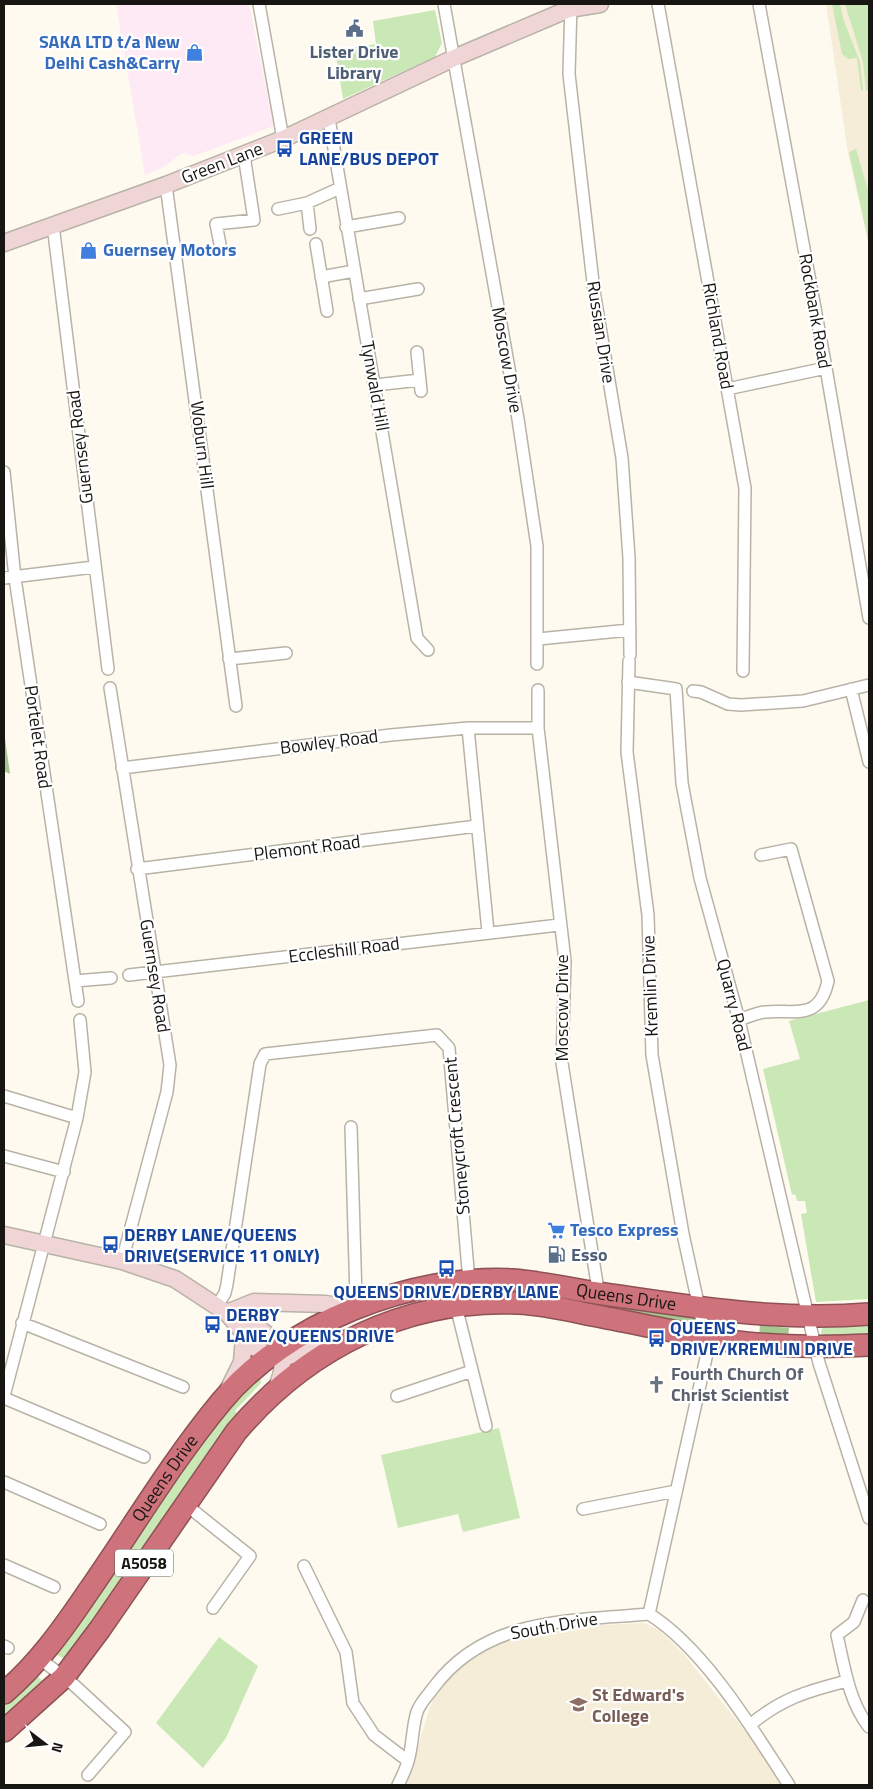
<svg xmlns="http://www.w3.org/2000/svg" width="873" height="1789" font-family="'Titillium Web',sans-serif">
  <rect width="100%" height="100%" fill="#fffaf0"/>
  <!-- commercial -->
  <path fill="#feeaf4" d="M116,4H249L274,126L194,156L182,153L164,167L145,175Z"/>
  <!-- built -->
  <path fill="#f5edd8" d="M826,4H869V245L848,153Z
    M644,1623L659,1630L681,1651L758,1747L784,1785H406L430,1707L438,1690L461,1664L494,1645L550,1630L563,1631V1627Z"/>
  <!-- green -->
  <path fill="#cae8b5" d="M832,4H840L844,21L860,62L863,90H861L857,58L848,59L842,54Z
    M845,4H869V90L866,91L863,62Z
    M435,10L442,43L435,57L343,99L335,50L376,44L373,21Z
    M856,149L869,193V245L849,152Z
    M869,1000V1299L816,1302L801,1214L807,1213L805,1201H797L795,1194L792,1195L763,1069L800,1059L789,1021Z
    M715,1320L737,1322V1333L711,1328L712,1323Z
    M869,1324V1337L823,1339L821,1332L823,1326Z
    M260,1375L261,1383L235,1411L239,1415L66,1660L54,1653L235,1398Z
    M499,1428L520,1518L463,1532L458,1514L398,1528L381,1455Z
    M219,1637L258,1666L226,1738L203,1768L156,1723Z
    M36,1675L47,1685L4,1723V1704Z"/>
  <!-- forest -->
  <path fill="#a7c790" d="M4,731L10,774L4,771Z
    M624,1307L695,1317L697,1325L624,1312Z
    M760,1325L789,1328L788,1339L759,1337Z"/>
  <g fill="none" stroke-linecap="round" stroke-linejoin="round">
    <defs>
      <path id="street" d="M259,4L283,139
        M444,4L518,419L537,546V664
        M571,4L569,74L594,291L622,458L629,558L630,655
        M658,4L745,488L743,671
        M759,4L826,368L869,618
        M329,119L417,638L428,650
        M166,185L236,706
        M307,203L310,229
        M278,209L307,203L340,188
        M53,225L108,669
        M346,227L399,218
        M220,244L216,224L254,220L244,155
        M316,244L327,311
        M321,277L354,271
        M359,299L418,289
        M417,352L421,391
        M375,385L420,380
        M727,389L826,368
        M4,472L15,578L78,1001
        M4,578L94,567
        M538,639L630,630
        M229,659L286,653
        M629,661L627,752L648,915L652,1055L683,1234L708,1349L649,1614
        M628,682L676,689L682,783L700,878L739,1020L819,1363L869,1518
        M110,688L170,1065L167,1092L122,1261
        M851,689L869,762
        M538,690V728L565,961L562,1063L599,1296
        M693,691L701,692L728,704L741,705L803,701L869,685
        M468,728L488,932
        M122,768L391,735L468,728H538
        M137,869L477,826
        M129,975L559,925
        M75,981L111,978
        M739,1020C747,1017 756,1013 765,1012C794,1009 819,1022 828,981L791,849L761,855
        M4,1096L77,1118
        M351,1127L356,1298L359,1308
        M4,1156L64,1172
        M217,1306L225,1293L227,1284L260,1064L265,1054L437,1035L449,1048L469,1281
        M456,1306L486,1426
        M22,1323L183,1387
        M4,1396L77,1118L85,1072L80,1020
        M397,1396L472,1371
        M4,1398L144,1457
        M4,1482L100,1524
        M185,1504L250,1556L213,1608
        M583,1509L676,1491
        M4,1565L54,1587
        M304,1566L346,1652L353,1703L374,1735L408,1761
        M863,1600L854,1622L837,1635C844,1666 849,1702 869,1727
        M649,1614C704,1648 754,1731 789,1785
        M4,1646L8,1648
        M39,1658L74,1685L125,1732L88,1775
        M750,1725C782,1698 808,1691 847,1681
        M398,1785C402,1777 406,1769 408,1761C413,1745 412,1727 417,1712C420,1703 429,1694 434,1687C486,1617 571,1621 649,1614"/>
      <path id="secondary" d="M4,243L166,185L283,139L454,58L569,9L600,4
        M4,1235L122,1261L175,1279L227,1313L257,1349L271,1356H290L342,1339
        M227,1313L254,1302L326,1304L355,1309
        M230,1316L256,1326L283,1347L282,1372L277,1388
        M229,1388L242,1362L244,1336"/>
      <g id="highway">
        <path id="s1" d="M4,1693C38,1664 63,1629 88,1592C132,1529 172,1461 221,1402C286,1323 412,1274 513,1280C541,1282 569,1289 597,1293C689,1306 776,1322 869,1314"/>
        <path d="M4,1731L64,1677L100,1629L236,1432C307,1348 406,1298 518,1303C543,1304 568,1310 592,1315C629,1322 666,1330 704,1337C759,1347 814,1348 869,1345"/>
      </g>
    </defs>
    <!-- street casing -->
    <use href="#street" stroke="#b8b3a6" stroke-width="14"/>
    <!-- secondary casing -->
    <use href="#secondary" stroke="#b8b3a6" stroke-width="19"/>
    <!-- highway casing -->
    <use href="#highway" stroke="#8e5256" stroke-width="24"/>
    <!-- street -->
    <use href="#street" stroke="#fff" stroke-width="11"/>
    <!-- secondary -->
    <use href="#secondary" stroke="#f0d5d7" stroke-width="16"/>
    <!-- highway -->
    <use href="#highway" stroke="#ce727b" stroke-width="21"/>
  </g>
  <!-- icons -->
  <defs>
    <symbol id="civic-bare" viewBox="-9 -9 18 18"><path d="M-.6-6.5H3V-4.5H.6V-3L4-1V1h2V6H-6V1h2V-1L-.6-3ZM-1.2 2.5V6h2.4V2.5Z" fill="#5c6f8a" stroke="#fff" stroke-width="2.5" paint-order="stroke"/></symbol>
    <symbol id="shop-bare" viewBox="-9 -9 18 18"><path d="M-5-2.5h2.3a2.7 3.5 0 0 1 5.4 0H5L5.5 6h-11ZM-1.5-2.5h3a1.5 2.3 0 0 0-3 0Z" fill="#3f7fe0" stroke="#fff" stroke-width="2.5" paint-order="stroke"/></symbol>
    <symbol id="bus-bare" viewBox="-9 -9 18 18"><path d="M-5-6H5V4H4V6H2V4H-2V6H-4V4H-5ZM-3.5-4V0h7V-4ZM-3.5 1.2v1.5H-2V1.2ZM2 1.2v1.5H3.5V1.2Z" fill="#1a4fb4" stroke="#fff" stroke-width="2.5" paint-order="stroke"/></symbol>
    <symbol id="supermarket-bare" viewBox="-9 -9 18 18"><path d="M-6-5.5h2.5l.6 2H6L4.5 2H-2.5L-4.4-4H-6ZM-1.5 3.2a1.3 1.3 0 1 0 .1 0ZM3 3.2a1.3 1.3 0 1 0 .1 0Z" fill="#3f7fe0" stroke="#fff" stroke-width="2.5" paint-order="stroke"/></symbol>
    <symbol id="fuel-bare" viewBox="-9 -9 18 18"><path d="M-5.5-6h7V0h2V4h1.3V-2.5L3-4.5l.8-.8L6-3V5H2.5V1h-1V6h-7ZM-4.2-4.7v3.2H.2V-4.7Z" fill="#5c6f8a" stroke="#fff" stroke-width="2.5" paint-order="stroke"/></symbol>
    <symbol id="church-bare" viewBox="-9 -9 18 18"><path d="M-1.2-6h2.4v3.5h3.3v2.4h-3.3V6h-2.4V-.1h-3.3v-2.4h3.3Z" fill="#6b7280" stroke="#fff" stroke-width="2.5" paint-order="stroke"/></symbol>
    <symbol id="school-bare" viewBox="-9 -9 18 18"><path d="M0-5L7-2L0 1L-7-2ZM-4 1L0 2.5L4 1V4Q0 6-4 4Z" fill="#8d6e63" stroke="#fff" stroke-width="2.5" paint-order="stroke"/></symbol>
  </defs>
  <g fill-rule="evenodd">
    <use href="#civic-bare" x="342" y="16" width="25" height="25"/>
    <use href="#shop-bare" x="182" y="40" width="25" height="25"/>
    <use href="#bus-bare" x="272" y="136" width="25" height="25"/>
    <use href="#shop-bare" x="76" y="238" width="25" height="25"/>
    <use href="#supermarket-bare" x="544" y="1218" width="25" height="25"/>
    <use href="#bus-bare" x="98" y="1232" width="25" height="25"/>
    <use href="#fuel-bare" x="544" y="1242" width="25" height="25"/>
    <use href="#bus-bare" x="434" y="1256" width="25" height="25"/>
    <use href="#bus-bare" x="200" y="1312" width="25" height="25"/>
    <use href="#bus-bare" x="644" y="1326" width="25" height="25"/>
    <use href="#church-bare" x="644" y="1372" width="25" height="25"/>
    <use href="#school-bare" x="566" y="1692" width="25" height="25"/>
  </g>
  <g text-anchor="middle" stroke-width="4.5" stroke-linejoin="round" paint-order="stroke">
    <!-- shield labels -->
    <rect fill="#fff" stroke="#5d5c59" stroke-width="1" x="115" y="1549.5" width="58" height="27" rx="4"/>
    <g font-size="16" font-weight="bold" fill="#181612">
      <text x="144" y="1569">A5058</text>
    </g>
    <!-- shop labels -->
    <g font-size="18" font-weight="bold" fill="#366cbe" stroke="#fff" text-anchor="start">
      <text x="180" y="48" text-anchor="end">SAKA LTD t/a New<tspan x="180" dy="21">Delhi Cash&amp;Carry</tspan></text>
      <text x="103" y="256">Guernsey Motors</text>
      <text x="570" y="1236">Tesco Express</text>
    </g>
    <!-- service labels -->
    <g font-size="18" font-weight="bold" fill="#4e5e75" stroke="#fff">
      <text x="354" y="58">Lister Drive<tspan x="354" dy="21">Library</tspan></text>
      <text x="571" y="1261" text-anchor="start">Esso</text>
    </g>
    <!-- transit labels -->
    <g font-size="18" font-weight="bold" fill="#164399" stroke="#fff" text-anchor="start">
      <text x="299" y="144">GREEN<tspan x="299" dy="21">LANE/BUS DEPOT</tspan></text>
      <text x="124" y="1241">DERBY LANE/QUEENS<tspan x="124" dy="21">DRIVE(SERVICE 11 ONLY)</tspan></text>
      <text x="446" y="1298" text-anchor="middle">QUEENS DRIVE/DERBY LANE</text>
      <text x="226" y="1321">DERBY<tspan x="226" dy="21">LANE/QUEENS DRIVE</tspan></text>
      <text x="670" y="1334">QUEENS<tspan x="670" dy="21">DRIVE/KREMLIN DRIVE</tspan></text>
    </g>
    <!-- street labels -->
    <g font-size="18" fill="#181612" stroke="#fff">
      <text transform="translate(222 163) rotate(-21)" y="6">Green Lane</text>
      <text transform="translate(815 311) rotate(80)" y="6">Rockbank Road</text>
      <text transform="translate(601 332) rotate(81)" y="6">Russian Drive</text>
      <text transform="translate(718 336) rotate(80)" y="6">Richland Road</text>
      <text transform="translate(507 360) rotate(80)" y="6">Moscow Drive</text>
      <text transform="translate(375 386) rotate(80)" y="6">Tynwald Hill</text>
      <text transform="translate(202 445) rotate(83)" y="6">Woburn Hill</text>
      <text transform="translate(80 447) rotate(-97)" y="6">Guernsey Road</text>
      <text transform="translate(38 737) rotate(82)" y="6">Portelet Road</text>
      <text transform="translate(329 742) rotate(-7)" y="6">Bowley Road</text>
      <text transform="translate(307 848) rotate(-7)" y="6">Plemont Road</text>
      <text transform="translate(344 950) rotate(-7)" y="6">Eccleshill Road</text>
      <text transform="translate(155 976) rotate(81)" y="6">Guernsey Road</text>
      <text transform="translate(650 986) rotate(-92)" y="6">Kremlin Drive</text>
      <text transform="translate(734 1005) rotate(76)" y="6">Quarry Road</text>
      <text transform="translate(562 1008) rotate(-90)" y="6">Moscow Drive</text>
      <text transform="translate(457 1136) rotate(-95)" y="6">Stoneycroft Crescent</text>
      <text dy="6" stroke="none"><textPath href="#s1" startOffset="805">Queens Drive</textPath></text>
      <text dy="6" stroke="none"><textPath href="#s1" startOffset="269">Queens Drive</textPath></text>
      <text transform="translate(554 1626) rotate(-10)" y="6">South Drive</text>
    </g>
    <!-- worship labels -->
    <g font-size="18" font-weight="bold" fill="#5b616d" stroke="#fff" text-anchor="start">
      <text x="671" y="1380">Fourth Church Of<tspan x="671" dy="21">Christ Scientist</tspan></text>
    </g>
    <!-- education labels -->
    <g font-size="18" font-weight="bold" fill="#785e54" stroke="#fff" text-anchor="start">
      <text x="592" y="1701">St Edward's<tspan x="592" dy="21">College</tspan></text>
    </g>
  </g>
  <!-- border -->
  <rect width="873" height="1789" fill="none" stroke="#181612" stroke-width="10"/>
  <!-- north arrow -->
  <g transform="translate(45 1744) rotate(106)" stroke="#ffffff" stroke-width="4" paint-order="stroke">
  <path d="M0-4L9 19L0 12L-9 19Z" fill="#181612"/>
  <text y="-8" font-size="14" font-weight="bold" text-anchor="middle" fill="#181612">N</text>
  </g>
</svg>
